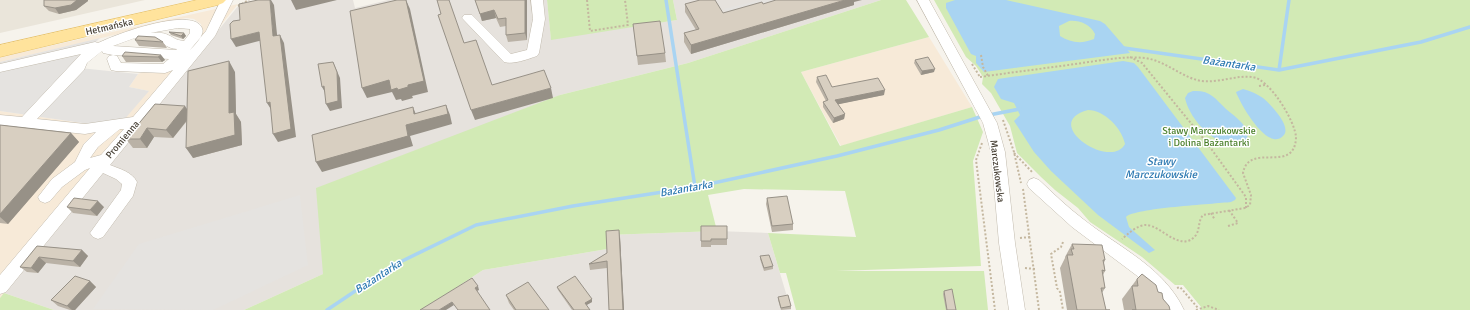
<svg xmlns="http://www.w3.org/2000/svg" width="1470" height="310" font-family="Signika,sans-serif">
  <rect width="100%" height="100%" fill="#f6f3ec"/>
  <!-- residential -->
  <path fill="#eae5da" d="M0,0H145L0,33Z"/>
  <!-- commercial -->
  <path fill="#f7ead8" d="M238,4L4,293L0,298V111L96,125L149,91L129,87L138,74L147,71L166,73L202,32L201,24L194,19L186,18L0,62V57Z
    M929,37L972,107L841,146L801,72Z"/>
  <!-- industrial -->
  <path fill="#e6e2dd" d="M259,0H353L355,8L388,0H547L551,39L677,20L673,0H881L688,63L560,95L323,274L244,310H54L4,293L239,5Z
    M717,231L768,233L791,310H422L483,270L607,249V235Z"/>
  <!-- green -->
  <path fill="#d2eab5" d="M547,0H673L677,20L551,40Z
    M881,0H906L929,37L801,72L840,146L972,107L983,132L973,161L981,266L836,271H984L988,310H796L786,273H780L768,233L856,237L845,191L744,189L708,195L717,231L607,235V249L483,270L422,310H244L323,274L316,188L560,95L688,63Z
    M934,0H1470V310H1201V307L1183,285H1175L1142,257L1090,222L1078,208L1055,190L1041,177L1017,153L1010,126L991,93L982,84L983,77L976,66L966,57Z
    M4,293L54,310H0V298Z"/>
  <!-- parking -->
  <path fill="#e5e3e0" d="M760,0H797L731,18L724,9Z
    M100,38L70,67L138,74L129,87L149,91L123,121L96,125L0,111V62Z
    M300,195L308,265L213,310L93,309L139,244Z"/>
  <!-- water -->
  <path fill="#a9d4f2" fill-rule="evenodd" d="M955,0H1006L1100,21L1105,24L1130,53L984,72L976,63V56L971,54L946,8V3ZM1069,21C1079,20 1090,24 1095,34L1094,39C1082,44 1071,43 1060,36L1059,26Z
    M1123,61L1134,63L1138,67L1236,198L1235,200L1231,202C1214,204 1134,208 1126,217L1129,227L1155,250L1149,253L1098,215L1051,171L1034,152L1014,121L1020,115L1014,103L1001,99L994,87L998,79ZM1088,110C1104,110 1122,128 1125,144C1111,171 1039,123 1088,110Z
    M1243,89C1251,91 1257,94 1263,98C1270,104 1293,127 1283,136C1267,152 1240,103 1236,92Z
    M1193,91C1210,90 1215,98 1226,109C1233,115 1242,121 1246,129C1252,143 1239,148 1227,144C1208,138 1189,117 1185,98L1188,93Z"/>
  <g fill="none" stroke-linecap="round" stroke-linejoin="round">
    <!-- stream -->
    <path stroke="#a9d4f2" stroke-width="3.5" d="M666,0L695,187
      M1124,48L1279,70L1421,42L1470,27
      M1279,70L1289,0
      M989,115L1020,109
      M327,310L394,265L476,225L573,206L695,187L837,156L939,130L983,116"/>
    <defs>
      <path id="minor" d="M221,0H233L215,36L110,165C120,169 132,172 137,182L133,196L103,237L98,239L93,237L90,233L121,190L122,184L116,179L103,173L6,292L0,294V275L90,168L85,170L62,187L50,201L45,203L40,201L38,197L52,179L75,162L84,144L96,132L85,134L0,125V115L22,117L81,54L0,72V64L95,42L98,43C119,33 175,13 196,22C201,25 204,29 202,34C200,40 193,47 189,51L206,31ZM178,28L190,29V33L184,41C175,40 175,38 168,35C163,32 155,33 150,33ZM135,38L137,40C144,42 152,40 160,42C166,44 166,48 177,49L176,50L113,46ZM102,51L103,53L113,55L109,56L107,59L111,70L116,71L165,73L173,70L133,117L85,124L37,119L84,70L87,63ZM113,55L169,59L163,64L121,63L117,56ZM120,129H124L101,155L90,158L98,147Z
        M531,0H543L545,19L539,53L537,56C528,59 513,65 504,62L462,18L464,15H472L511,54L527,50L533,19Z
        M917,0H929L997,123L1005,152L1015,243L1025,310H1009L999,243L991,152L983,123Z
        M1034,178L1039,180C1053,193 1067,207 1083,219C1118,247 1164,267 1184,310H1167L1155,293L1136,275L1072,227L1029,188L1027,184L1029,180Z"/>
      <path id="major" d="M197,0H226L223,3L218,5L0,57V45Z"/>
    </defs>
    <!-- minor casing -->
    <use href="#minor" stroke="#c2bbae" stroke-width="1"/>
    <!-- major casing -->
    <use href="#major" stroke="#e6c16a" stroke-width="1"/>
    <!-- path -->
    <path stroke="#c4b79f" stroke-width="2" stroke-dasharray="2 2" stroke-linecap="butt" d="M587,0L590,31L628,25L625,0
      M238,6L249,0
      M981,55L983,67L988,76
      M1130,57L1142,63L1207,143L1246,197V208
      M972,64L980,77
      M980,77C1014,72 1048,68 1082,63C1103,60 1124,56 1145,58C1166,61 1181,77 1201,81C1220,83 1236,75 1252,77C1269,78 1296,122 1296,138C1294,175 1249,141 1243,173L1251,195L1250,205L1245,208L1203,215C1198,221 1200,229 1196,235C1181,254 1161,225 1146,225C1137,225 1128,234 1122,239
      M1259,86L1265,85
      M1003,120L1014,152L1021,183
      M982,143L976,160L995,310
      M1014,153L1033,173
      M1023,189L1039,310
      M1211,213L1215,220
      M1228,226L1238,223L1229,210
      M1020,238L1030,237
      M1063,242L1061,247L1051,254L1057,288L1060,292L1063,310
      M1025,268L1035,269
      M1177,288L1180,287L1198,308
      M1196,310L1208,306L1219,310"/>
    <!-- minor -->
    <use href="#minor" fill="#fff" fill-rule="evenodd"/>
    <!-- major -->
    <use href="#major" fill="#ffe39c" fill-rule="evenodd"/>
  </g>
  <!-- wall -->
  <path fill="#bab2a6" d="M44,0H88V1L76,10L59,14L49,11L44,6Z
    M475,0H527V40L508,42L506,35V26L500,27L496,18L482,21Z
    M854,2V5L691,54L684,42V33L696,30L685,12V4L723,13L763,4Z
    M633,24L665,53L666,62L638,65Z
    M169,32L184,33L186,36L183,39L171,35Z
    M135,40L163,42L167,48L139,46Z
    M161,55L165,60L162,62H126L122,56Z
    M915,60L934,72L921,75L914,63Z
    M235,72L236,114L241,122L242,145L193,158L187,121L173,138L154,137L147,148H133L126,139L155,104L187,110Z
    M817,77L832,87L884,95L838,104L845,114L844,119L833,123L823,107V102L826,101L816,82Z
    M0,125L71,133L79,142L8,224L0,223Z
    M767,198L793,224V230L772,232L766,204Z
    M67,207H104L97,216L73,213Z
    M727,226V245H711V247H701V241Z
    M620,237L624,310H609L607,268L590,270L589,264L607,253Z
    M1072,244L1105,260L1104,263L1105,271L1103,275L1105,288L1102,293L1106,310H1110H1067L1060,268L1065,258V257Z
    M37,246L82,250L88,256L80,267L46,263L38,273L27,272L20,267Z
    M760,256L773,266V269L764,271L760,259Z
    M1137,279L1158,292L1163,299L1170,310H1124L1122,299Z
    M90,281L96,287L75,310H70L58,306L51,300Z
    M557,287L592,299V302L586,305L590,310H572L558,290Z
    M944,291L956,310H946L943,294Z
    M506,295L549,310H514L509,303Z
    M778,297L791,306V309L781,310L778,300Z"/>
  <!-- shaded-wall -->
  <path fill="#979187" d="M77,0H88V1L76,10L59,14L55,8Z
    M270,0H271L274,5L278,44L273,36Z
    M291,0H337L296,10Z
    M406,0L410,9L428,92L412,96L413,98L402,101L401,99L396,100L392,92L367,98L362,88Z
    M525,0H527V40L525,33Z
    M845,0H862L854,2V5L691,54V45Z
    M494,10L496,18L482,21L480,14Z
    M259,32L263,40L236,47L231,39Z
    M184,33L186,36L183,39L181,36Z
    M280,35L284,43L296,137L278,142L273,134Z
    M161,55L165,60L162,62L158,57Z
    M229,61L235,72L236,114L241,122L242,145L193,158L186,148L229,113Z
    M333,62L340,78L342,108L330,111L326,104Z
    M935,69L934,72L921,75L922,71Z
    M324,86L326,94L322,87Z
    M551,88L553,98L475,120L471,110Z
    M885,90L884,95L835,105V100Z
    M270,102L272,111L267,103Z
    M446,105L450,115L452,124L410,136L413,146L322,172L316,162L406,125L414,114L413,107L417,117Z
    M185,106L191,115L173,138L166,130Z
    M845,114L844,119L833,123L834,118Z
    M147,128L154,137L147,148L140,139Z
    M71,133L79,142L8,224L0,217V214Z
    M98,201L104,207L97,216L90,210Z
    M619,230L620,237L624,310H623Z
    M82,250L88,256L80,267L73,261Z
    M39,257L46,263L38,273L31,268Z
    M90,281L96,287L75,310H72L67,306Z
    M478,286L479,290L477,291L475,288Z
    M592,299V302L585,306V303Z
    M452,302L454,305L446,310H439Z"/>
  <!-- building -->
  <path fill="#d8cfc1" stroke="#979187" d="M44,0H77L71,5L55,8L44,6Z
    M258,0H270L273,36L280,35L291,129L273,134L270,102L267,103L259,32L231,39L230,24L233,21L240,20L239,4Z
    M397,0H406L424,81L408,85V87L398,90L397,88L391,90L389,80L362,88L350,11Z
    M437,0H449L464,43L476,40L492,85L544,70L551,88L471,110L438,15L441,14Z
    M475,0H525V33L506,35V18L498,19L494,10L480,14Z
    M700,0H715L723,13L762,2L763,4L776,0H845L691,45L684,33L699,29L685,4Z
    M660,21L665,53L637,56L633,24Z
    M169,32L184,33L181,36Z
    M138,36L155,37L163,42L135,40Z
    M125,52L161,55L158,57L122,56Z
    M928,57L935,69L922,71L915,60Z
    M229,61V113L234,112L235,135L186,148L188,71Z
    M333,62L337,72L338,101L326,104L324,86L322,87L318,64Z
    M826,75L832,87L878,78L885,90L835,100L845,114L834,118L823,102L828,100L817,77Z
    M155,104L185,106L166,130L147,128L140,139H126Z
    M446,105L448,114L406,125L408,136L316,162L312,135L413,107L414,114Z
    M0,125L71,133L0,214Z
    M787,196L793,224L772,226L767,198Z
    M74,198L98,201L90,210L67,207Z
    M701,226H727V239H711V241H701Z
    M619,230L623,310H609L607,261L589,264L607,253L606,231Z
    M1072,244L1102,245L1105,260H1103L1105,271L1102,270L1105,288H1101L1106,310H1110H1077L1067,255H1073L1071,249H1074Z
    M37,246L82,250L73,261L39,257L31,268L20,267Z
    M769,255L773,266L764,268L760,256Z
    M1142,274L1156,285L1158,292L1162,293L1163,299L1169,306L1170,310H1132H1136L1132,286H1138L1137,279Z
    M75,276L90,281L67,306L51,300Z
    M575,276L592,299L585,303L590,310H574L557,287Z
    M472,278L478,286L475,288L490,310H458L452,302L439,310H420Z
    M528,282L549,310H516L506,295Z
    M952,289L956,310H947L944,291Z
    M788,295L791,306L781,308L778,297Z"/>
  <g text-anchor="middle" stroke-width="3" stroke-linejoin="round" paint-order="stroke">
    <!-- street labels -->
    <g font-size="10" fill="#4b4439" stroke="#fff">
      <text transform="translate(109 26) rotate(-13)" y="4">Hetmańska</text>
      <text transform="translate(122 139) rotate(-50)" y="4">Promienna</text>
      <text transform="translate(998 171) rotate(83)" y="4">Marczukowska</text>
    </g>
    <!-- park labels -->
    <g font-size="10" fill="#4a7f2a" stroke="#fff">
      <text x="1209" y="134">Stawy Marczukowskie<tspan x="1209" dy="12">i Dolina Bażantarki</tspan></text>
    </g>
    <!-- water labels -->
    <g font-size="11" font-style="italic" fill="#2e7ab2" stroke="#fff">
      <text transform="translate(1229 63) rotate(8)" y="4">Bażantarka</text>
      <text x="1161" y="165">Stawy<tspan x="1161" dy="13">Marczukowskie</tspan></text>
      <text transform="translate(686 188) rotate(-10)" y="4">Bażantarka</text>
      <text transform="translate(378 276) rotate(-33)" y="4">Bażantarka</text>
    </g>
  </g>
</svg>
